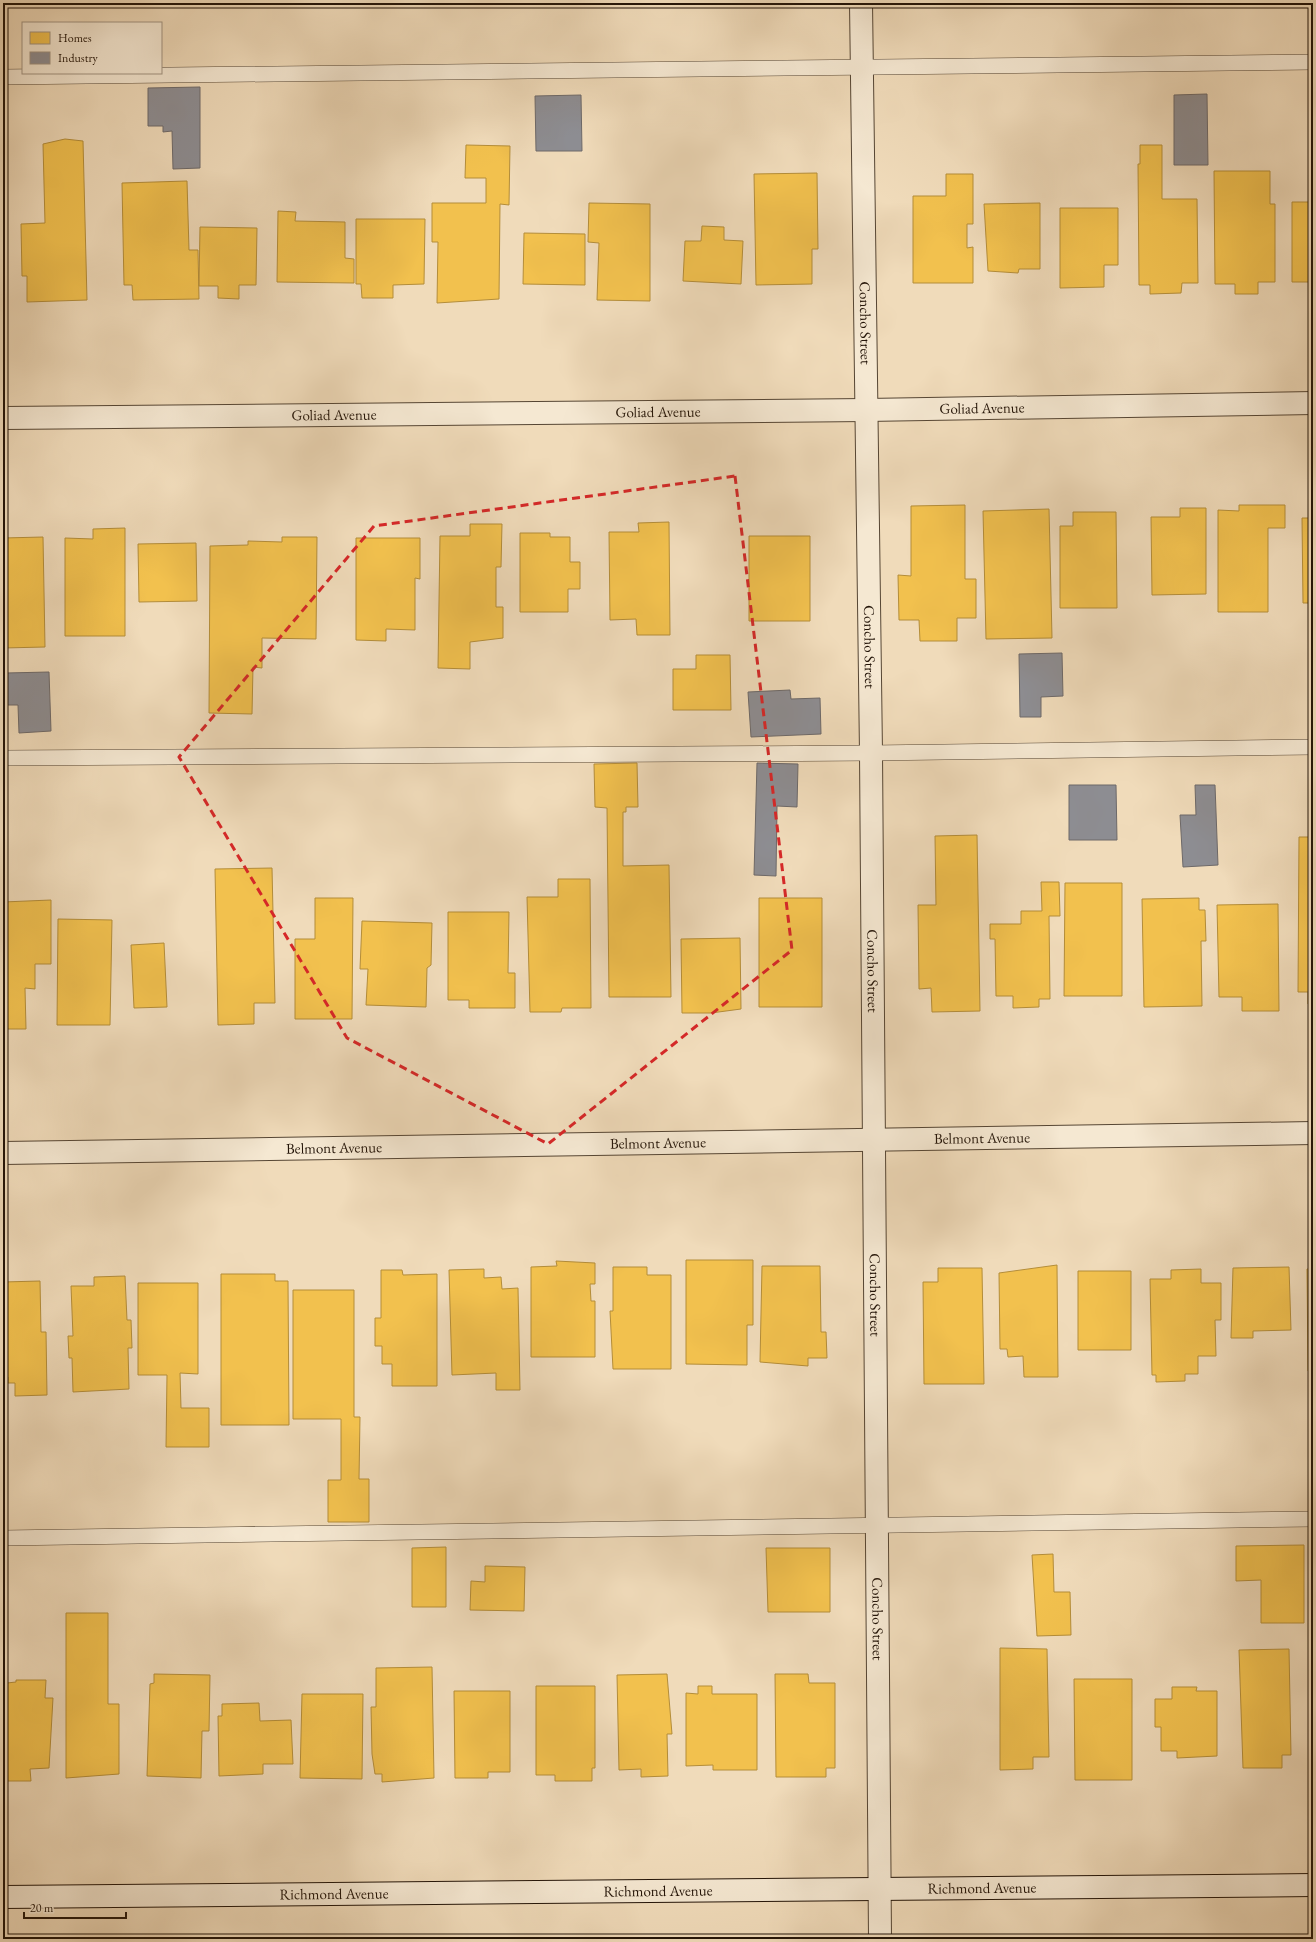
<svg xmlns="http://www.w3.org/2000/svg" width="1316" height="1942" font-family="'EB Garamond',serif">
  <rect width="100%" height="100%" fill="#f0dbba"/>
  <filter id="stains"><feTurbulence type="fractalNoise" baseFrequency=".005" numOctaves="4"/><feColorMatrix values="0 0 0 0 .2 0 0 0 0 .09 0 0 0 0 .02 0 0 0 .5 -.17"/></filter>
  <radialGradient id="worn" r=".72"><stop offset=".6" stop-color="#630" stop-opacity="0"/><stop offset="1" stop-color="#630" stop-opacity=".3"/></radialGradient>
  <!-- homes -->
  <path fill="#f2c14e" stroke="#b48d39" d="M3,133L6,199H3Z
    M65,139L83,141L87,300L27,302V276H22L21,224L45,223L43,144Z
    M466,145L510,146L509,205L500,204L499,299L437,303L438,242H432V203H486V178H465Z
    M1140,145H1162V199H1197L1198,283H1182L1181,293L1150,294V285H1139L1138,164H1140Z
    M1214,171H1270V204H1275V282H1258V294H1235V284H1215Z
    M817,173L818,249H812V284L756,285L754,174Z
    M946,174H973V224H967V248L973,247V283H913V196H946Z
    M187,181L189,250H198L199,299L133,300L132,285H124L122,183Z
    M1292,202H1313V292H1312L1311,282H1292Z
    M589,203L650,204V301L597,300L599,243L588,242Z
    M1040,203V269H1019L1018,273L988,271L984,204Z
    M1060,208H1118V265H1104V287L1060,288Z
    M278,211L296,212L295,221L345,222V258L354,259V283L277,282Z
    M356,219H425L424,284L393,285V298H362L361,284H356Z
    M702,226L724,227V240L743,241L741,284L683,281L685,241H701Z
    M200,227L257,228L256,285H239V299L218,298V286H199Z
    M524,233L585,234V285L523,284Z
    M1311,504H1313V603H1303L1302,518H1312Z
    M965,505V579H976V618H957V641H920L919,620H899L898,575L911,576V506Z
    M1239,505H1285V528H1268V612H1218V510L1239,511Z
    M1180,508H1206V594L1152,595L1151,517H1180Z
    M1049,509L1052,638L986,639L983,511Z
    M1073,512H1116L1117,608H1060V526H1073Z
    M669,522L670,635H637L636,619L610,620L609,532H639L638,523Z
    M470,524H502L501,567H496V607H503V638L470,642V669L438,668L440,536H470Z
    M125,528V636H65V538L93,539V529Z
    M520,533H550V537H570V562H580V589H568V612H520Z
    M749,536H810V621H749Z
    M43,537L45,647L3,648V538Z
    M282,537H317L316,639L262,638V668L253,667L252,714L209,713L210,546L248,545V541L282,542Z
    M356,538H420V579L415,578V630L386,629V641L356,640Z
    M196,543L197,601L139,602L138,544Z
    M696,655H730L731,710H673V669H696Z
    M637,763L638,807H626V812H623V866L669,865L671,997H609L607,808L595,807L594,764Z
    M977,835L980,1011L932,1012L931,988L919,989L918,905H936L935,836Z
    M1299,837H1313V1004H1308V992H1298Z
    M272,868L275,1003H254V1024L218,1025L215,869Z
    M558,879H590L591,1008H562L561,1012H530L527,897H558Z
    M1041,882H1059L1060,916H1049L1050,999H1039V1007L1013,1008V996H996L995,939H990V924H1021V911H1042Z
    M1065,883H1122V996H1064Z
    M315,898H353L352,1019H295V939H315Z
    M759,898H822V1007H759Z
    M1199,898V910H1205L1206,941H1201L1202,1006L1144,1007L1142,899Z
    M51,900V964H35V989L25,988L26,1029H3V902Z
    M1278,904L1279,1011H1242V997H1219L1217,905Z
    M448,912H509L508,973H515V1008H469V1000H448Z
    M58,919L112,920L110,1025H57Z
    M362,921L432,923L431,965L427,968L426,1007L366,1005L368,969H360Z
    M740,938L741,1009L711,1013H682L681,939Z
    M164,943L167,1007L134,1008L131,945Z
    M686,1260H753V1325H747V1365L686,1364Z
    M556,1261L595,1263V1284H590L591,1301H595V1357H531V1267L557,1266Z
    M1057,1265L1058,1377H1024L1023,1356L1008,1357L1007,1349H1000L999,1273Z
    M762,1266H820L821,1332H826L827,1358H808V1366L760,1362Z
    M613,1267H647V1275H671V1369H613L610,1311H613Z
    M1289,1267L1291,1330L1253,1331V1338H1231L1233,1268Z
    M938,1268H982L984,1384H924L923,1282H938Z
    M484,1269V1278L501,1277L502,1289L518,1288L520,1390H496V1373L452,1375L449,1270Z
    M1201,1269V1283H1221V1320H1215L1216,1356H1198V1374H1185V1381L1156,1382V1375H1152L1150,1279H1171V1270Z
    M1307,1269H1313V1371H1308Z
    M381,1270H402L403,1275L437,1274V1386H392V1364H382V1346H375V1318H381Z
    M1078,1271H1131V1350H1078Z
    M221,1274H275V1281H288L289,1425H221Z
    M125,1276L127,1320H131L132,1348H128L129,1389L73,1392L72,1358H69L68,1336H73L71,1286H94V1277Z
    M40,1281L41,1332H46L47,1395L15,1396V1383H8V1377H3V1282Z
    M138,1283H198V1374L180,1373L181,1408H209V1447H166L167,1375H138Z
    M293,1290H354V1417H360L359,1479H369V1522H328V1480H341V1419H293Z
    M1304,1545V1623H1261V1580L1236,1581V1546Z
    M446,1547V1607H412V1548Z
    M766,1548H830V1612H768Z
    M1053,1554L1054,1592H1070L1071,1635L1037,1636L1032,1555Z
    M485,1566L525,1567L524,1611L470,1610L471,1581L485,1582Z
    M66,1613H108V1704H119V1774L66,1778Z
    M1000,1648L1047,1649L1049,1757H1033V1769L1000,1770Z
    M1289,1649L1291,1755H1282V1768H1243L1239,1650Z
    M1312,1649H1313V1731H1309V1707H1313Z
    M432,1667L434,1778L382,1782V1774H375L372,1754L371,1707H376V1668Z
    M154,1674L210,1675L209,1731H202L201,1778L147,1776L150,1684L154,1683Z
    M667,1674L672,1734H667L668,1776L641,1777V1769L619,1770L617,1675Z
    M775,1674H808L809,1683H835V1768H826V1777H776Z
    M1074,1679H1132V1780H1075Z
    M16,1680H46L45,1698H53L49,1768L30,1769L31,1781H3V1686H7V1683L16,1682Z
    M536,1686H595V1768H592V1781H555V1775H536Z
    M698,1686H712V1694H757V1770H713V1765L686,1766V1693L698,1694Z
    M1172,1687H1197L1196,1691H1217V1756L1177,1758V1751H1161V1727H1155V1699H1172Z
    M454,1691H510V1772H488V1778H455Z
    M302,1694H363L362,1779L300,1778Z
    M259,1703L260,1721L291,1720L293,1764H263V1774L219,1776L218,1716H222V1704Z"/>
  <!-- industry -->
  <path fill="#8d8d92" stroke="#6d6969" d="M112,3H177V5L112,7Z
    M200,87V168L173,169L172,131L163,132V126H148V88Z
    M1207,94L1208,165H1174V95Z
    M581,95L582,151H536L535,96Z
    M1062,653L1063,696L1041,697V717H1020L1019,654Z
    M49,672L51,731L19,733L18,705H7L6,673Z
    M790,690L791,699L820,698L821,734L751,737L748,692Z
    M757,763L798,764L797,807L777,806L776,876L754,875Z
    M1069,785H1116L1117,840H1069Z
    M1195,785H1215L1218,865L1183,867L1180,815H1196Z"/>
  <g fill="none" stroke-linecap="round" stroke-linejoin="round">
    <defs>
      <path id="lane" d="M3,77L1313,62
        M3,758L871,753L1313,747
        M3,1538L1313,1519"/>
      <g id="street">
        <path id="s1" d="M861,3L871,753L880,1939"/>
        <path id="s2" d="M3,418L866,410L1313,403"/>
        <path id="s3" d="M3,1153L1313,1133"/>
      </g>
      <g id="secondary">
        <path id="s4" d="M3,1897L1313,1885"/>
      </g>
    </defs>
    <!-- lane casing -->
    <use href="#lane" stroke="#564634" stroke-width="16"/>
    <!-- street casing -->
    <use href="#street" stroke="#564634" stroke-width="24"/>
    <!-- secondary casing -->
    <use href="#secondary" stroke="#231408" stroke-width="24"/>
    <!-- lane -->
    <use href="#lane" stroke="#f5e8d2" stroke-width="15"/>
    <!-- street -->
    <use href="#street" stroke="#f5e8d2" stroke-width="22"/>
    <!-- secondary -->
    <use href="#secondary" stroke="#f5e8d2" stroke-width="22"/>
  </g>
  <!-- marked area -->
  <path fill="none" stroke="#d62828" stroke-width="3" stroke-dasharray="8 5" stroke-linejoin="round" d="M735,476L792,950L548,1144L347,1038L179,757L374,526Z"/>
  <g text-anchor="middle" stroke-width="4" stroke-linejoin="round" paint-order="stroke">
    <!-- street labels -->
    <g font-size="15" fill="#231408" stroke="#f5e8d2">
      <text dy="5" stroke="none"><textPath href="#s1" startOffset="320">Concho Street</textPath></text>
      <text dy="5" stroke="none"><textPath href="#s2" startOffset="979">Goliad Avenue</textPath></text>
      <text dy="5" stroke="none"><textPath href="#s2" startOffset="655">Goliad Avenue</textPath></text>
      <text dy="5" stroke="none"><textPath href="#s2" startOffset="331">Goliad Avenue</textPath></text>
      <text dy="5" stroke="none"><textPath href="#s1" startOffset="644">Concho Street</textPath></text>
      <text dy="5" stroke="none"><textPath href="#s1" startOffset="968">Concho Street</textPath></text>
      <text dy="5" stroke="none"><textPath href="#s3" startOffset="979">Belmont Avenue</textPath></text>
      <text dy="5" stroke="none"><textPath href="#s3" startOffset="655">Belmont Avenue</textPath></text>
      <text dy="5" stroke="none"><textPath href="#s3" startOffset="331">Belmont Avenue</textPath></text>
      <text dy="5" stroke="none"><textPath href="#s1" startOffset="1292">Concho Street</textPath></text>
      <text dy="5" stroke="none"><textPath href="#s1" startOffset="1616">Concho Street</textPath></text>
      <text dy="5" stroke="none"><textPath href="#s4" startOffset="979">Richmond Avenue</textPath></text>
      <text dy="5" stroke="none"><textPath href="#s4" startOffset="655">Richmond Avenue</textPath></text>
      <text dy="5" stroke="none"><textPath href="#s4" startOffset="331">Richmond Avenue</textPath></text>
    </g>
  </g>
  <!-- margin -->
  <rect width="1316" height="1942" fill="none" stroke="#f0dbba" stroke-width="16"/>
  <rect x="4" y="4" width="1308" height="1934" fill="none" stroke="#231408" stroke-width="2"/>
  <rect x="8" y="8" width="1300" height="1926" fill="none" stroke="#231408"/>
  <!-- legend -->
  <rect x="22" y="22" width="140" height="52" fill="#f5e8d2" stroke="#a19381"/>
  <rect x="30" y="32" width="20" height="12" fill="#f2c14e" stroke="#a19381"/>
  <text x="58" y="42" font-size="12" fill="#231408">Homes</text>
  <rect x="30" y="52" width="20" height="12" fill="#8d8d92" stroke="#a19381"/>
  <text x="58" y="62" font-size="12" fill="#231408">Industry</text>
  <!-- scale -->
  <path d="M24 1912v6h102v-6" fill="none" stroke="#231408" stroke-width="2"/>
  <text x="30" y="1912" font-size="12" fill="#231408" stroke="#f5e8d2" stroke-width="3" paint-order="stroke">20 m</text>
  <rect width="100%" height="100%" filter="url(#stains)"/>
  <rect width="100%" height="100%" fill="url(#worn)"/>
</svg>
